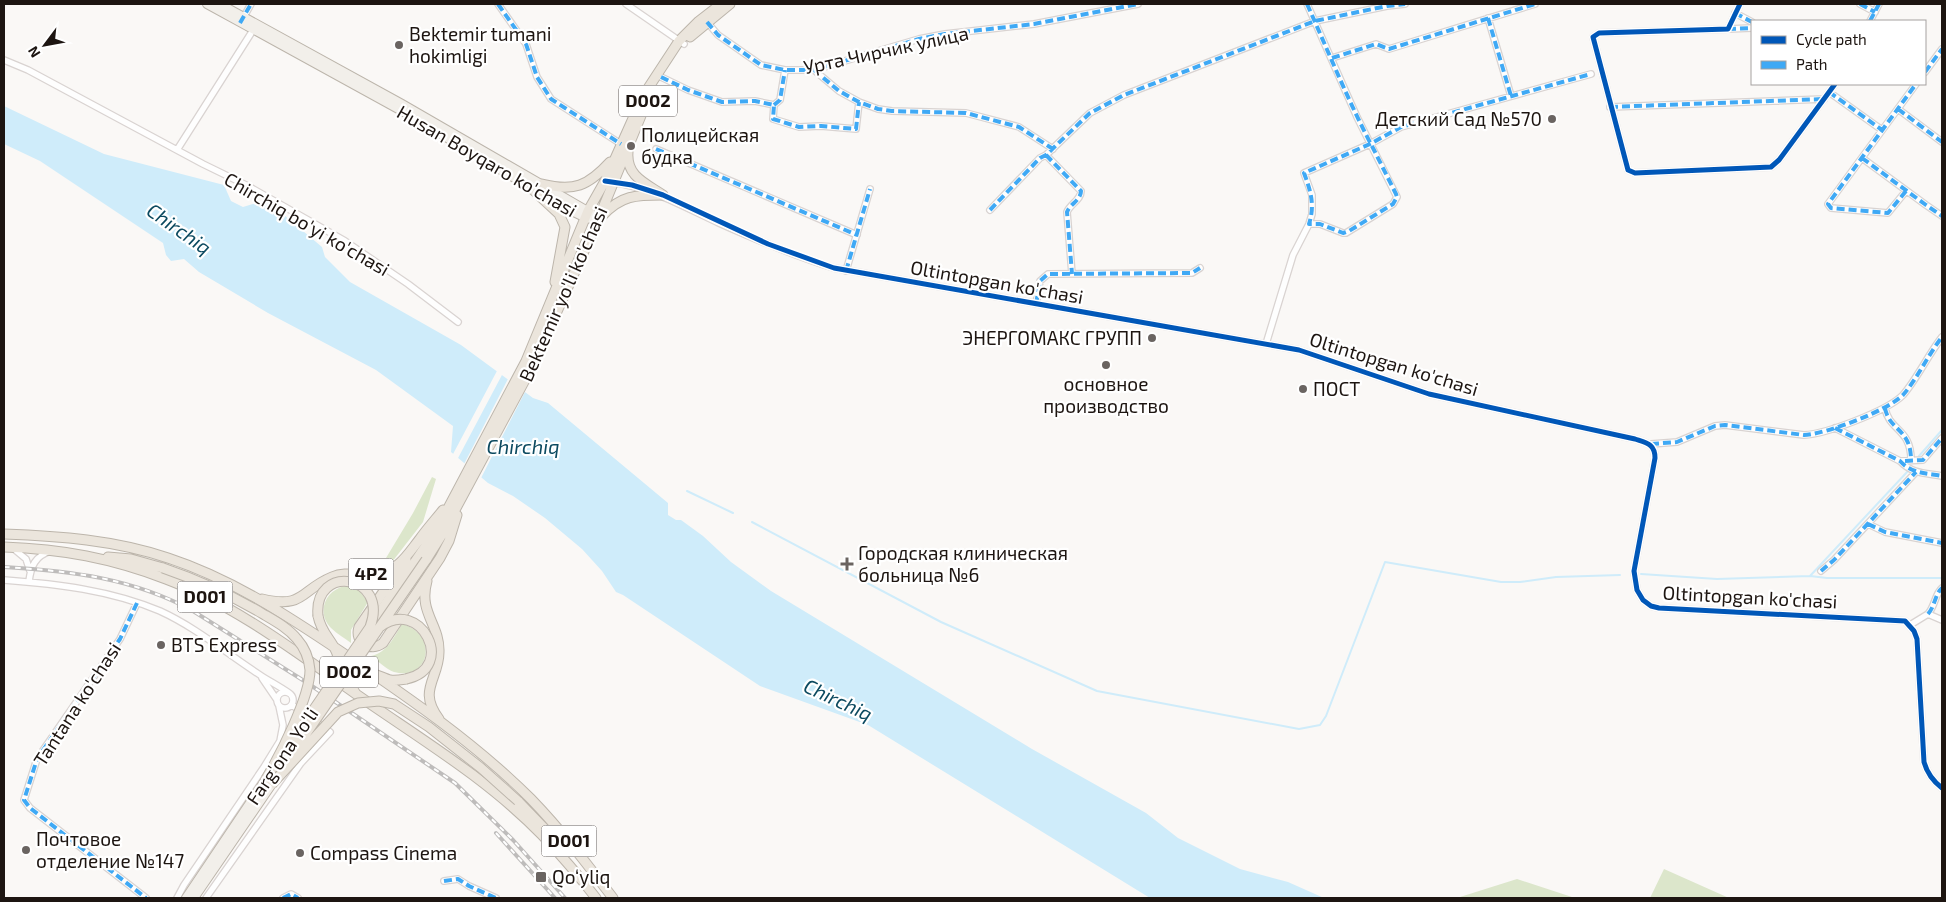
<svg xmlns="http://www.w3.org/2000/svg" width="1946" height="902" font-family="'Exo 2',sans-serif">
  <rect width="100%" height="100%" fill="#faf8f6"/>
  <!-- green -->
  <path fill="#dce6cb" d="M432,477L436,479L423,522L392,562L386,558L413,513Z
    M345,586L358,589L368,602L351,630V643C345,638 337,634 331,628C316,613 325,590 345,586Z
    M402,624C439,634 430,682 394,672C386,669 378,661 371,656C387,653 394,637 402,624Z
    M1664,869L1729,898H1650Z
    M1517,879L1575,898H1460V897Z"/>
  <!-- water -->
  <path fill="#cfecfa" d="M4,106L104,154L224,185L231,201L243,207L266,200L322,247L325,257L350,282L461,345L533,398L548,403L668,503V515L676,520H681L703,536L731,562L771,591L1032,749L1146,813L1178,838L1240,869L1288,882L1324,898H1150L868,725L760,686L623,595L616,592L602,571L582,549L545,518L513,496L488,483L451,452L453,426L376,370L268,313L199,272L184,259L171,261L166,255L163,243L40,161L4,144Z"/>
  <!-- pier -->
  <path fill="#faf8f6" d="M498,369L503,373L457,460L452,456Z
    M509,377L526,390L480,480L463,466Z"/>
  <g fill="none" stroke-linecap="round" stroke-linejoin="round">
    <!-- stream -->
    <path stroke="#cfecfa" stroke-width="2" d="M1919,456L1942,430
      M687,491L733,513
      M752,522L941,622L1097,691L1299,729L1320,725L1326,716L1385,562L1501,582H1520L1556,577L1620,575
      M1641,574L1717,579L1810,576L1827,578H1942
      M1810,576L1908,471"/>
    <defs>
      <path id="minor" d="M498,4L526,44L537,77L551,99L621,144
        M626,4L684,44
        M1307,4L1357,117L1397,197L1393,204L1346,233H1343L1320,224H1309
        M1740,4L1728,29L1599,33L1593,37L1628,170L1635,173L1771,167L1779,160L1835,84
        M1860,4L1875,12
        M1735,13L1752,22
        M1488,18L1511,96
        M242,20L251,4
        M1870,21L1879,4
        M707,22L718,35L761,65L785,70H814L919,39L945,34L1034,24L1138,4
        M1728,29L1752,28
        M1332,58L1376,44L1389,49L1535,4
        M4,60L28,70L203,164L246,185L345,241L408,284L458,322
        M814,70L839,91L859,102L878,109L892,111L966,113L1019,127L1053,149
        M1925,72L1942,49
        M661,77L688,90L722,102L755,101L774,105L773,119L799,127L821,126L856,129L859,102
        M1829,92L1882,130
        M774,105L780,100L785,70
        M1610,107L1824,99
        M1898,109L1942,142
        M656,149L857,235
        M177,150L255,27
        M1046,155L1081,191C1081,200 1070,204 1067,212L1072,274
        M1862,158L1926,205L1942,216
        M612,182C652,188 684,207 719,223C757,240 795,256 834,268L1299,350L1429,394L1635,439C1647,443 1655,444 1655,458L1634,571L1637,590L1643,600L1651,606L1659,608L1905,621L1914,631L1917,639L1924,762C1927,773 1933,781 1942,788
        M1906,191L1888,213L1831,208L1828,204L1916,84
        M990,210L1040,158L1046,155L1090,113L1124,95L1315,21L1387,6L1405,4
        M846,271L870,189
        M1036,304L1040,281L1048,274L1192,273L1200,268
        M1266,344L1293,255L1309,224L1312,214V195L1304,173L1370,144L1401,127L1591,74
        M1885,408C1889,431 1911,428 1911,460
        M1835,428L1900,461C1912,474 1926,473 1942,476
        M1651,444L1677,442L1715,426L1725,425L1804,435C1826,434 1887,411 1903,395C1917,379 1928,355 1942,337
        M1900,461L1923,460L1942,438
        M1868,524L1885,532L1942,543
        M14,549L26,559L30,571
        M1821,571L1834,560L1916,472
        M4,580C57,584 110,590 160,611C197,628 226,653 260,675C269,681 279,686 289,693
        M29,581C31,566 35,556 51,551
        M137,603L120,639L37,759L24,800L30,808L146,898
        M1928,614C1935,606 1935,594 1942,588
        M1910,625L1928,614L1942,620
        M262,678L277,700
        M277 700a8 8 0 1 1 16 0a8 8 0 1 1-16 0Z
        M444,881L458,879L469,886L496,898
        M177,898L184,885L264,767L280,741L283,725L279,706
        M206,898L301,763L330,732L292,705
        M283,898L291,894L298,898"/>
      <path id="major" d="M207,4L402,111L563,207L586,218L598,220
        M220,4L402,104L591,213
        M186,898L266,779
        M194,898L272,784"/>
      <path id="highway" d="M690,37L730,4
        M628,152C626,176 645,183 663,195
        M542,184C574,192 588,186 610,162
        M530,187L559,214L565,227L555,282
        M602,216C621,195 636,195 663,195
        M4,534C59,536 115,540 168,558C232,579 288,616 343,653C409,698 475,743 531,799C561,830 587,864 613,898
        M4,547C62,549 111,558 166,579C235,605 296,652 356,694C419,738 488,779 542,835C561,855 579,876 596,898
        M108,557L131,559L163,568
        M406,559L359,627C354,642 370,653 383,643L440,558L449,541L457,515
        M426,560L441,536L533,365L598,220L645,106
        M427,581C418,613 440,624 439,652C439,679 417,690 439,719
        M262,599C305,609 300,590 332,577C346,571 360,576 374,574C399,570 405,558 419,540C426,530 435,520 443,510
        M318,616C321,632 330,638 336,651C342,663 329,671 318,667
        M370,627L436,531L526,361L588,211L605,181L643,96L679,41L699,21L721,4
        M356,694C353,690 351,685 354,680C361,664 379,677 390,680C395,681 400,680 406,679
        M518,801L544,828L552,839"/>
    </defs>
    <!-- minor casing -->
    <use href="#minor" stroke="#d9d3d1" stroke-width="8"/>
    <!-- major casing -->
    <use href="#major" stroke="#bcb5ab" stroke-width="10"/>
    <!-- highway casing -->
    <use href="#highway" stroke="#bcb5ab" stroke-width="11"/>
    <!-- minor -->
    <use href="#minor" stroke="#fefefe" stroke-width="5.5"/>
    <!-- major -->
    <use href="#major" stroke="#f2efea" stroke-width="8"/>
    <!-- highway -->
    <use href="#highway" stroke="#ebe5dc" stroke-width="9"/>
    <defs>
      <path id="rail" d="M4,567C71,571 133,578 193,611L309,684L455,783L513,840L565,898
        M496,833L555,898"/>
    </defs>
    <!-- rail casing -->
    <use href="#rail" stroke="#bebcbb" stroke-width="4"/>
    <!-- rail -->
    <use href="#rail" stroke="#fff" stroke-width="2" stroke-dasharray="5.5" stroke-linecap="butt"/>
    <defs>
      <path id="highway-bridge" d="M163,568C198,580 231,595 263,614C275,621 288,628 297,639C305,648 309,658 310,670C310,697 280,755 266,779
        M380,627C420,596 458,668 406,679
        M286,750L370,627C390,574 313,563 318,616
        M292,754L426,560
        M272,784L338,712L358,703L379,701L394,704L429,727L481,768L518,801"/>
    </defs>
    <!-- highway-bridge casing -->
    <use href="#highway-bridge" stroke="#bcb5ab" stroke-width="11" stroke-linecap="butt"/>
    <!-- highway-bridge -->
    <use href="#highway-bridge" stroke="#ebe5dc" stroke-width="9"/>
    <!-- quiet -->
    <path stroke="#3fa9f5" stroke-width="4" stroke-dasharray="8 4" stroke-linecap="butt" d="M498,4L526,44L537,77L551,99L621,144
      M1307,4C1329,53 1349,103 1374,150L1396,194L1397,197L1393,204L1349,231L1343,233L1320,224H1309C1315,205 1311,192 1304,173L1370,144L1401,127L1591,74
      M1860,4L1875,12
      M1735,13L1752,22
      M1488,18L1511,96
      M1870,21L1879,4
      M707,22L718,35L761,65L785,70H814L919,39L945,34L1034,24L1138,4
      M240,23L251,4
      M1728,29L1752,28
      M1332,58L1376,44L1389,49L1535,4
      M814,70L839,91L859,102L878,109L892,111L966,113L1019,127L1053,149
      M1925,72L1942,49
      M661,77L688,90L722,102L755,101L774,105L773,119L799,127L821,126L856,129L859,102
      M1829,92L1882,130
      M774,105L780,100L785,70
      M1610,107L1824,99
      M1898,109L1942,142
      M656,149L857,235
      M1046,155L1081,191C1081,200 1070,204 1067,212L1072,274
      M1862,158L1926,205L1942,216
      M1906,191L1888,213L1831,208L1828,204L1916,84
      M990,210L1040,158L1046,155L1090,113L1124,95L1315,21L1387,6L1405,4
      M846,271L870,189
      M1036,304L1040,281L1048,274L1192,273L1200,268
      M1885,408C1889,431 1911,428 1911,460
      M1835,428L1900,461C1912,474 1926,473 1942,476
      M1651,444L1677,442L1715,426L1725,425L1804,435C1826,434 1887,411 1903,395C1917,379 1928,355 1942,337
      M1905,461L1923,460L1942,438
      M1868,524L1885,532L1942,543
      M1821,571L1834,560L1916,472
      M137,603L120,639L37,759L24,800L30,808L146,898
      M1928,614C1935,606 1935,594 1942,588
      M444,881L458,879L469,886L496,898
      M283,898L291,894L298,898"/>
    <defs>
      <path id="cycleway" d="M1740,4L1728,29L1599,33L1593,37L1628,170L1635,173L1771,167L1779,160L1835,84
        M605,181L632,185L663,195L768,244L834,268L1299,350L1429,394L1635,439C1647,443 1655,444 1655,458L1634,571L1637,590L1643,600L1651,606L1659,608L1905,621L1914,631L1917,639L1924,762C1927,773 1933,781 1942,788"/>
    </defs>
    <!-- cycleway casing -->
    <use href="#cycleway" stroke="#fff" stroke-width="8"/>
    <!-- cycleway -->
    <use href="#cycleway" stroke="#0057b8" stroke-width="5"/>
  </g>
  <!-- markers -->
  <g fill="#6a6461" stroke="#fff" stroke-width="2">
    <circle cx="399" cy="45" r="5"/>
    <circle cx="1552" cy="119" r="5"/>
    <circle cx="631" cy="146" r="5"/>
    <circle cx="1152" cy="338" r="5"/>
    <circle cx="1106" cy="365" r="5"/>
    <circle cx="1303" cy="389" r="5"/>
    <path d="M844.5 556.5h5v5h5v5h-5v5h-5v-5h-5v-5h5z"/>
    <circle cx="161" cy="645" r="5"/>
    <circle cx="26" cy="850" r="5"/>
    <circle cx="300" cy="853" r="5"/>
    <rect x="535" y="871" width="12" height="12" rx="2.5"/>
  </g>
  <g text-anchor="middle" stroke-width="4.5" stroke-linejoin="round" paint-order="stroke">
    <!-- shield labels -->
    <g fill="#fff" stroke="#615b58" stroke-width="1">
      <rect x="619" y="85.5" width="58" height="31" rx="4"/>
      <rect x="348.5" y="558.5" width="45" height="31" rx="4"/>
      <rect x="177.5" y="581.5" width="55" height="31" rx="4"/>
      <rect x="320" y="656.5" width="58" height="31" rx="4"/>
      <rect x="541.5" y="825.5" width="55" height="31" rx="4"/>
    </g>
    <g font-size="18" font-weight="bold" fill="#1d1511">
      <text x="648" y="107">D002</text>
      <text x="371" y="580">4P2</text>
      <text x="205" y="603">D001</text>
      <text x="349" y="678">D002</text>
      <text x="569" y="847">D001</text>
    </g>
    <!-- poi labels -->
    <g font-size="19" fill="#1d1511" stroke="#fff" text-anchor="start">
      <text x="409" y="41">Bektemir tumani<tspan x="409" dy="22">hokimligi</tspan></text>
      <text x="1542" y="126" text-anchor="end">Детский Сад №570</text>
      <text x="641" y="142">Полицейская<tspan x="641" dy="22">будка</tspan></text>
      <text x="1142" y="345" text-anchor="end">ЭНЕРГОМАКС ГРУПП</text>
      <text x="1106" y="391" text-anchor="middle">основное<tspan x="1106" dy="22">производство</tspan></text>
      <text x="1313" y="396">ПОСТ</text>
      <text x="858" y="560">Городская клиническая<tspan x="858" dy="22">больница №6</tspan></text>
      <text x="171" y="652">BTS Express</text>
      <text x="36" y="846">Почтовое<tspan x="36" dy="22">отделение №147</tspan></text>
      <text x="310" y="860">Compass Cinema</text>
      <text x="552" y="884">Qo‘yliq</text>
    </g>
    <!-- street labels -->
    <g font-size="19" fill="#1d1511" stroke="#fff">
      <text transform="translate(886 50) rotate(-12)" y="7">Урта Чирчик улица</text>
      <text transform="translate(487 161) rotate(30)" y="7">Husan Boyqaro ko'chasi</text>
      <text transform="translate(307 224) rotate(30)" y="7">Chirchiq bo'yi ko'chasi</text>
      <text transform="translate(997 282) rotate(10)" y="7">Oltintopgan ko'chasi</text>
      <text transform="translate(563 294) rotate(-66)" y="7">Bektemir yo'li ko'chasi</text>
      <text transform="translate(1394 364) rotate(17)" y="7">Oltintopgan ko'chasi</text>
      <text transform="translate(1750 597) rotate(3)" y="7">Oltintopgan ko'chasi</text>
      <text transform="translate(77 704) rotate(-57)" y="7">Tantana ko'chasi</text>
      <text transform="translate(282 756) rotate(-56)" y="7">Farg'ona Yo'li</text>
    </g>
    <!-- water labels -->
    <g font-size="20" font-style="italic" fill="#0c4a60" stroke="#fff">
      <text transform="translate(179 229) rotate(35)" y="7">Chirchiq</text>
      <text x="523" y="454">Chirchiq</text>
      <text transform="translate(838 700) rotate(25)" y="7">Chirchiq</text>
    </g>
  </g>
  <!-- border -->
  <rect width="1946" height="902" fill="none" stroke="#1d1511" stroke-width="10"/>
  <!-- legend -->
  <rect x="1751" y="20" width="175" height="65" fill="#ffffff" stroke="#a5a1a0"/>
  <rect x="1761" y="36" width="25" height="8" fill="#0057b8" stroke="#a5a1a0"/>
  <text x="1796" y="45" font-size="15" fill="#1d1511">Cycle path</text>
  <rect x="1761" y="61" width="25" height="8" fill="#3fa9f5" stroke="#a5a1a0"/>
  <text x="1796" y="70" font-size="15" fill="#1d1511">Path</text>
  <!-- north arrow -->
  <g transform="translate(45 45) rotate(238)" stroke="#ffffff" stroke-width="4" paint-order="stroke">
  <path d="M0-4L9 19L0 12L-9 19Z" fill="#1d1511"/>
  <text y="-8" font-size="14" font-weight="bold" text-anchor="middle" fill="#1d1511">N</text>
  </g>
</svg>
